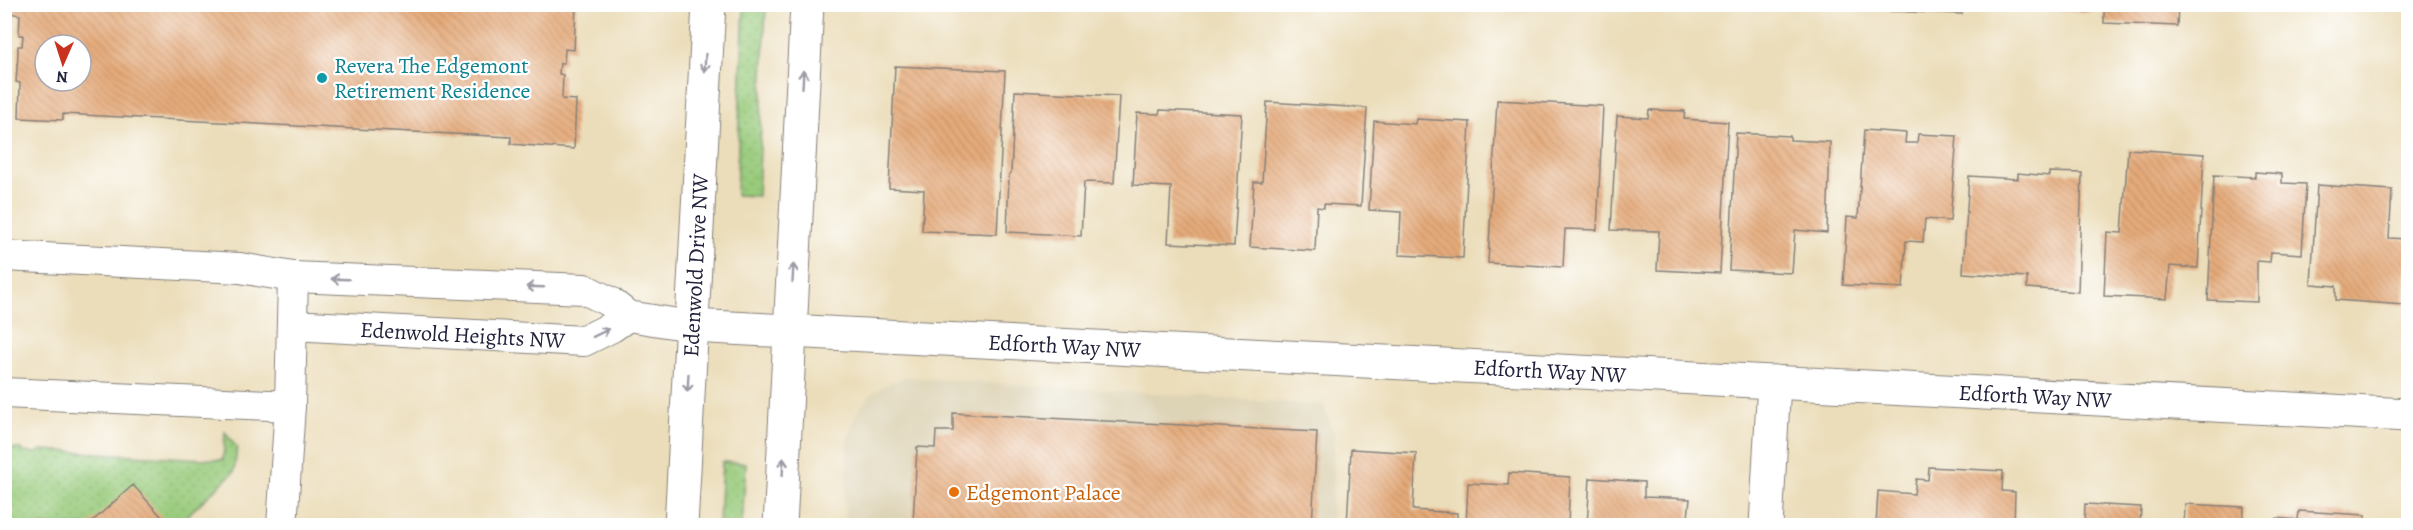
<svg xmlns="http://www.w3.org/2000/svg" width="2413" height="530" font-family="Alegreya,serif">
  <defs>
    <pattern id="grass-dots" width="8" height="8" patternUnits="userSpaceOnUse" patternTransform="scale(1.5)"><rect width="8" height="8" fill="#99cb7b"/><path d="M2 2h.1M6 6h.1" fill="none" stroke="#84ae6b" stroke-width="1.8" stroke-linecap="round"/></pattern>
    <pattern id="building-back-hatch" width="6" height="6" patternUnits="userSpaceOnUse" patternTransform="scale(1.5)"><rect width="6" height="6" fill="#e5aa79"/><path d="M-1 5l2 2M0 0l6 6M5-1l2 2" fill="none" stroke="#c4926a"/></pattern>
  </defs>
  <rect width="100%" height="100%" fill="#fff"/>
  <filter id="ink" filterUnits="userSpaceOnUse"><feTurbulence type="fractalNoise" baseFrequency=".0167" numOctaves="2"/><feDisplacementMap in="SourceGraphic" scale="12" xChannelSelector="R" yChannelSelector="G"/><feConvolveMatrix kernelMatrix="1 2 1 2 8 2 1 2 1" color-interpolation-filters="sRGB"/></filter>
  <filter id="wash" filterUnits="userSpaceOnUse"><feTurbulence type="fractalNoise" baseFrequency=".008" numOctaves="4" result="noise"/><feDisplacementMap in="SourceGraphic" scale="24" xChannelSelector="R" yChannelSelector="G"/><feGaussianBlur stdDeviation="1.35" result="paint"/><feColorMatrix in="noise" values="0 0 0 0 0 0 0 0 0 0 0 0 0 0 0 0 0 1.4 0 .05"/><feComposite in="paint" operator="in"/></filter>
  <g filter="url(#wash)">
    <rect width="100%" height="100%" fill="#ebddb9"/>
    <!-- built -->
    <path fill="#ddd3b5" d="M906,377L1323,405L1334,433L1332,525L844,526L848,437L857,411L871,395L888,383Z"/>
    <!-- grass -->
    <path fill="url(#grass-dots)" stroke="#5e765b" stroke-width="1.5" d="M744,5H766L758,196L736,195Z
      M225,432L237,448L234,472L177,525L5,526L4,448L21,449L24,452L37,453L41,450L223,460Z
      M722,462L746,463L742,525H719Z"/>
    <g id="blocks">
      <!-- building -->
      <path fill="url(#building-back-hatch)" fill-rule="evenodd" d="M10,4H576L574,50L565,49L564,63H560L559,74L563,75L562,99L576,100L574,149L511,144V137L63,114V120L19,118L20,83L16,82L18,55V46H22L23,35H19L20,15L9,13ZM45,45H81V81H45Z
        M1891,4H1962V14L1890,11Z
        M1983,4H2090V12L1983,6Z
        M2104,4H2178L2177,26L2104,23Z
        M2267,4H2291V8L2267,6Z
        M895,66L1005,71L997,234L922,231L924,190L889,188Z
        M1015,91L1119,96L1114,183L1084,182L1081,236L1007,232L1009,175L1011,173Z
        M1497,100L1603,106L1597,230L1565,229L1563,267L1488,263Z
        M1267,102L1367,108L1361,206L1324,204V208L1317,207L1315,251L1250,247L1254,182H1262Z
        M1160,110L1242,114L1234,246L1168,243L1171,187L1133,185L1137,113L1159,114Z
        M1649,110L1685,111L1684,119L1728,122L1720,273L1657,270L1659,231L1611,230L1617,116L1648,118Z
        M1416,119L1470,122L1463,258L1399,255L1401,212L1369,210L1374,121L1415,124Z
        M1864,130L1906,133L1905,143H1917L1918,134L1957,136L1950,221L1925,219L1923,242L1906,241L1903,288L1843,285L1847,217L1858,218Z
        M1736,133L1790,136V140L1830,142L1827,233L1795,230L1792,273L1729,270Z
        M2128,149L2204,154L2198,268L2170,266L2167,299L2104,296L2107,232L2122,233Z
        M2049,172L2082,173L2078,292L2027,288V277L1963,273L1969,176L2018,179V173L2049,176Z
        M2255,172L2282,174V183L2306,184L2302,254L2271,252L2270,262L2257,261V302L2208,300L2214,175L2255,177Z
        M2317,185L2392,190L2389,238L2408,239L2404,305L2336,300V286L2311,284Z
        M953,413L1317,432L1312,526H932L913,523L917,447L935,448L936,431H953Z
        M1351,449L1416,453L1413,510L1457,513V526H1347Z
        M1929,467L2003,471L2002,491L2015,492L2014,524L1876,526L1878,491L1914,494L1916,479L1928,480Z
        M1509,473L1570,477L1568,526H1466L1468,483L1508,485Z
        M1590,478L1644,482V497L1690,499L1687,526H1587Z
        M133,485L170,526H87Z
        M2085,504L2141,507L2140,526H2084Z
        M2185,504L2244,507L2243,526H2184Z
        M2299,511L2365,515V526H2276L2277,518L2298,520Z
        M2374,522L2400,524V526H2374Z"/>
    </g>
  </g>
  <g filter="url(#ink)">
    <use href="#blocks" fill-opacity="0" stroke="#86807a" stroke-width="1.5"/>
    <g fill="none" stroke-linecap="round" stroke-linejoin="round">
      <defs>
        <g id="service">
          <path d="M4,256L240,268L293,277L584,289L610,302L628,316L691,326"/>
          <path id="s1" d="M292,325L584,341L612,327L628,316"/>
          <path d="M4,393L290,406"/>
          <path d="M282,526L290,406L293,277"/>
        </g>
        <g id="minor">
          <path id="s2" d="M691,326L2408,415"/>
          <path d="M1766,526L1774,382"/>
        </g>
        <g id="tertiary">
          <path id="s3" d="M681,526L709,4"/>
          <path d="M780,526L807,4"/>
        </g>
      </defs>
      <!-- service casing -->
      <use href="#service" stroke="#86807a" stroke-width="32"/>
      <!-- minor casing -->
      <use href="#minor" stroke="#86807a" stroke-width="35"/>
      <!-- tertiary casing -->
      <use href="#tertiary" stroke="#86807a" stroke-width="35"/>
      <!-- service -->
      <use href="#service" stroke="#fff" stroke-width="30"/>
      <!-- minor -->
      <use href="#minor" stroke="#fff" stroke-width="33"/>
      <!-- tertiary -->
      <use href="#tertiary" stroke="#fff" stroke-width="33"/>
    </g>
    <!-- one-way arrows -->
    <defs><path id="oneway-shaft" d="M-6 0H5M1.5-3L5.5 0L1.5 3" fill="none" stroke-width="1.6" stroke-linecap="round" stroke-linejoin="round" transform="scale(1.5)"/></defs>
    <g stroke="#9c9ca7">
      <use href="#oneway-shaft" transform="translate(705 63) rotate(93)"/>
      <use href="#oneway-shaft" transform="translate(803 79) rotate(-87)"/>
      <use href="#oneway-shaft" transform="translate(793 273) rotate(-87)"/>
      <use href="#oneway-shaft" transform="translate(340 279) rotate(-178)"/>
      <use href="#oneway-shaft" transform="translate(535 287) rotate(-178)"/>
      <use href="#oneway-shaft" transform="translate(601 333) rotate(-26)"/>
      <use href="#oneway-shaft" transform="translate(688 383) rotate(93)"/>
      <use href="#oneway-shaft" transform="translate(783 467) rotate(-87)"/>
    </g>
  </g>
  <!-- markers -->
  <circle fill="#0f9aa8" stroke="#fff" stroke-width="2" cx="322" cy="78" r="6"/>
  <circle fill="#e8710a" stroke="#fff" stroke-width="2" cx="954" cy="492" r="6"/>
  <g text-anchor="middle" stroke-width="4.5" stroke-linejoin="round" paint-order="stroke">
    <!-- culture labels -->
    <g font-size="22" fill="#0d838f" stroke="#fff" text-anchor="start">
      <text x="334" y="73">Revera The Edgemont<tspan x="334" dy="25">Retirement Residence</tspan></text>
    </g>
    <!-- street labels -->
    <g font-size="22" fill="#22223b" stroke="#fff">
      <text dy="8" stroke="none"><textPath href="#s3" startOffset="261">Edenwold Drive NW</textPath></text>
      <text dy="8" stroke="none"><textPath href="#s1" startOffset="171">Edenwold Heights NW</textPath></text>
      <text dy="8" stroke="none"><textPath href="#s2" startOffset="374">Edforth Way NW</textPath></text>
      <text dy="8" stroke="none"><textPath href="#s2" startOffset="860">Edforth Way NW</textPath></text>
      <text dy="8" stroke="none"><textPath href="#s2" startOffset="1346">Edforth Way NW</textPath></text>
    </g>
    <!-- food labels -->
    <g font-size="22" fill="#c56008" stroke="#fff" text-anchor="start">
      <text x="966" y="500">Edgemont Palace</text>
    </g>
  </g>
  <!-- margin -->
  <rect width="2413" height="530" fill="none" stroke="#fff" stroke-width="24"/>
  <!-- north arrow -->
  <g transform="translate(63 63) rotate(183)"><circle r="28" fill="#ffffff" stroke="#a7a7b1" stroke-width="1.5"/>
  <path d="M0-4.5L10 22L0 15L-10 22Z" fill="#c8321e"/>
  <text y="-9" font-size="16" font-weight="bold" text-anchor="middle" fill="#22223b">N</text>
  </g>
</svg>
